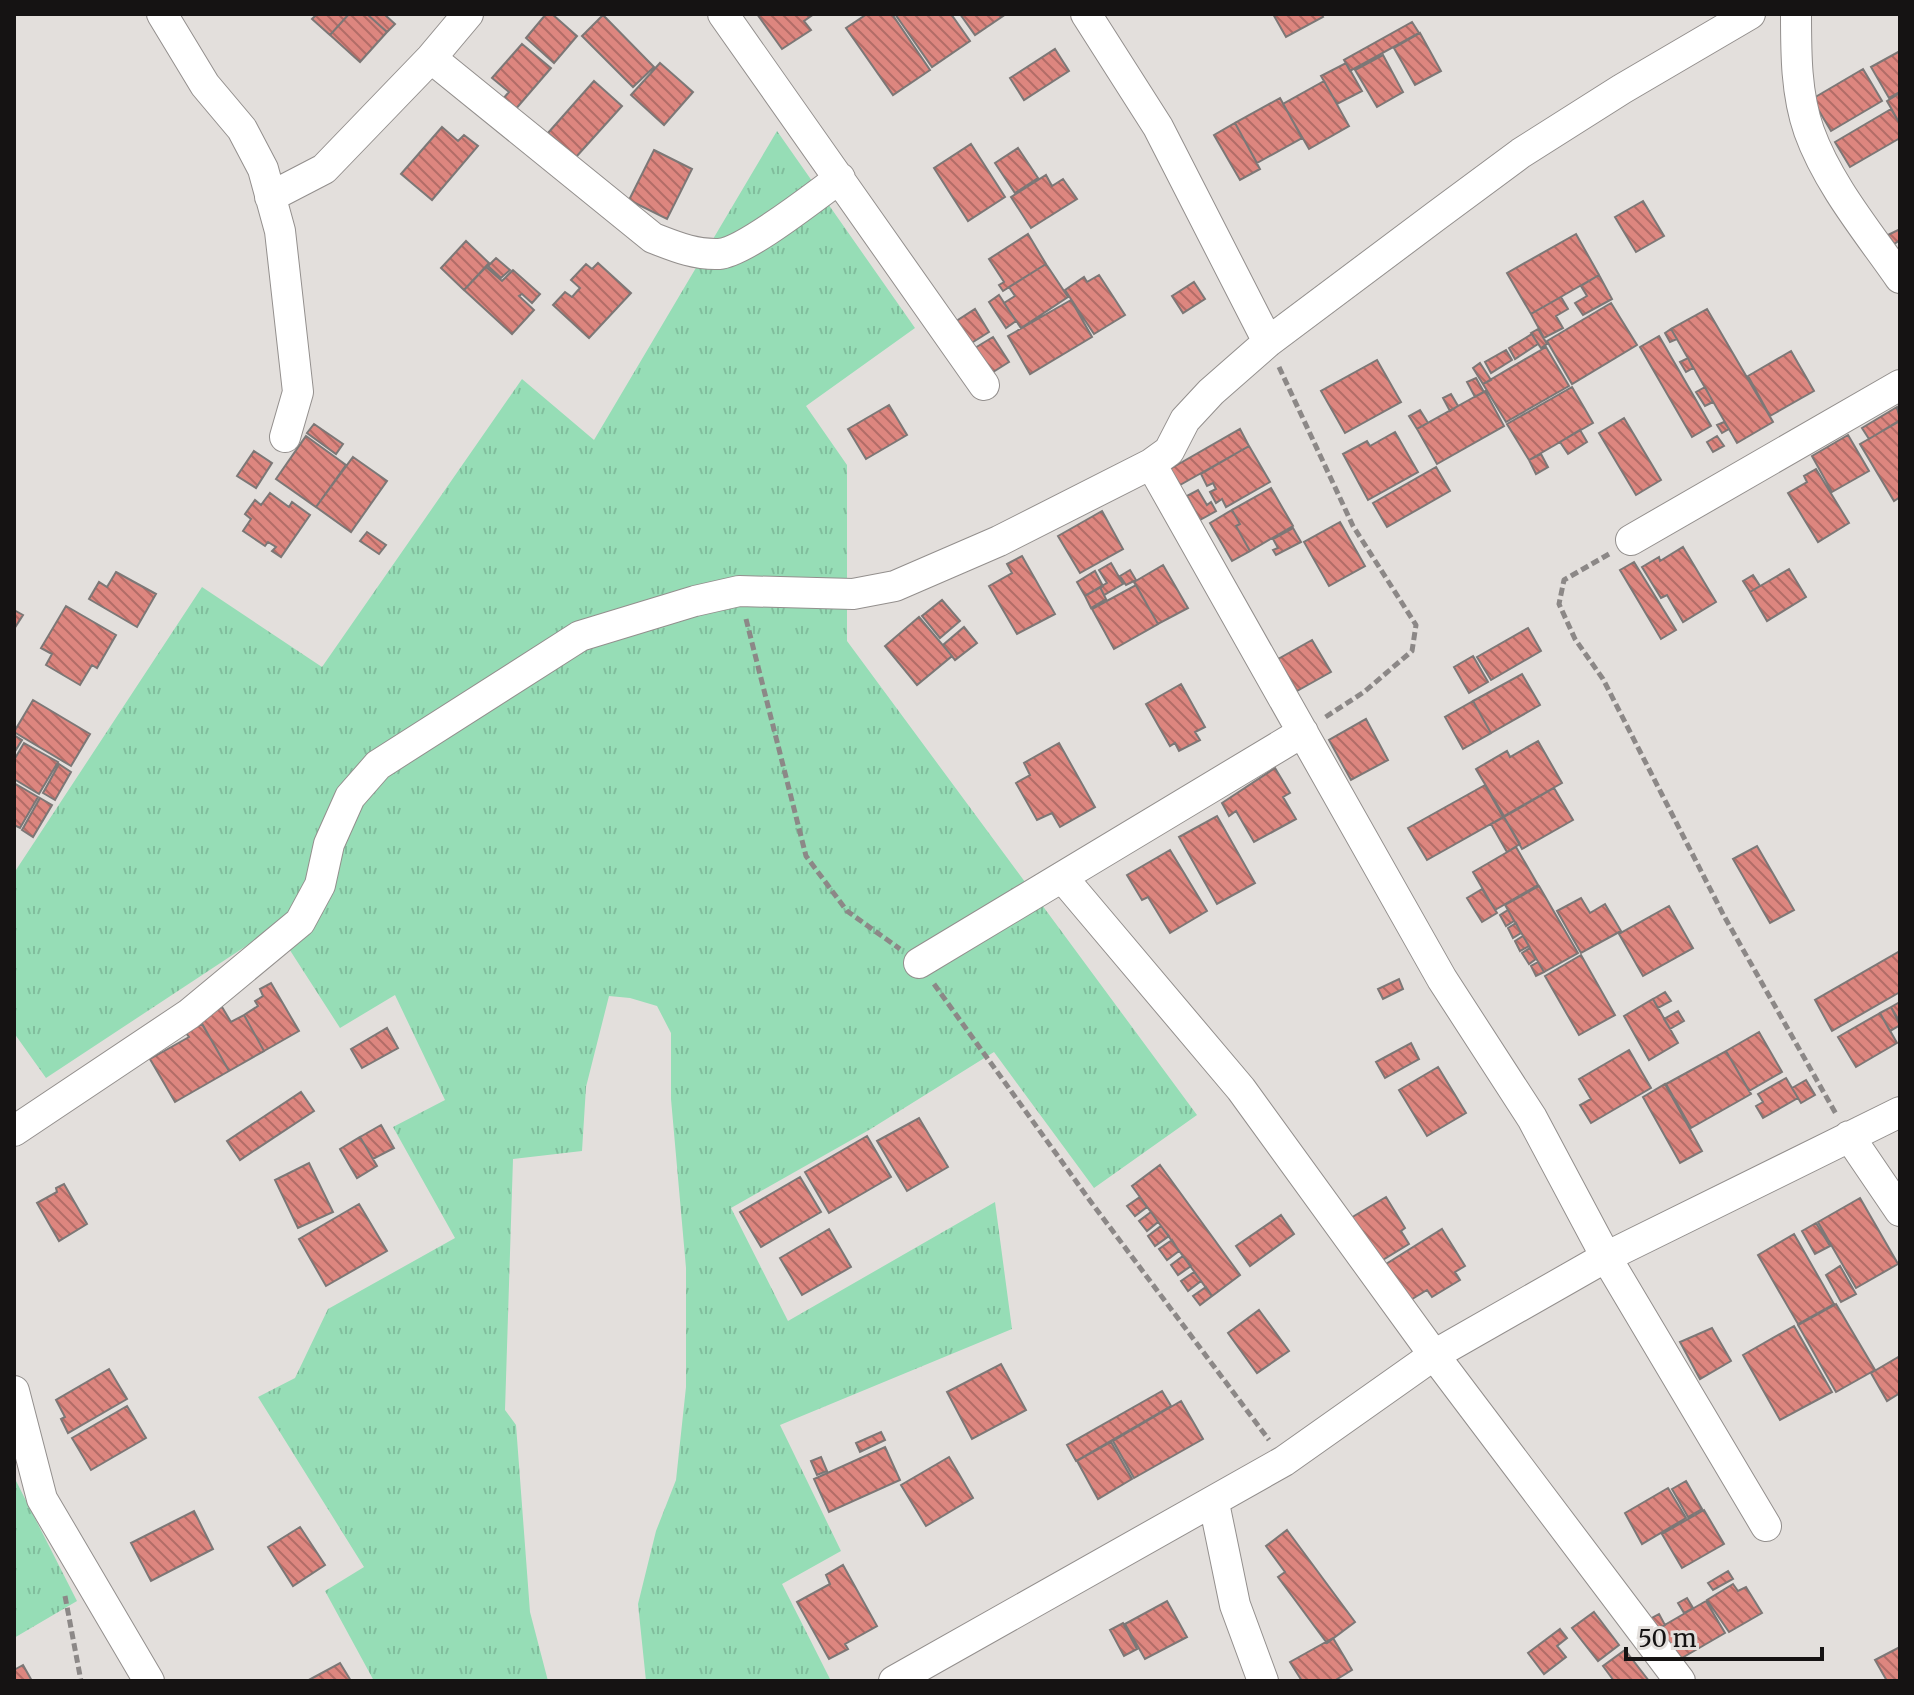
<svg xmlns="http://www.w3.org/2000/svg" width="1914" height="1695" font-family="Merriweather,serif">
  <defs>
    <pattern id="grass-tufts" width="24" height="20" patternUnits="userSpaceOnUse" patternTransform="scale(2)"><rect width="24" height="20" fill="#96ddb6"/><path d="M3 7l-1-3M5 7V3M7 7l1-3M15 17l-1-3M17 17v-4M19 17l1-3" fill="none" stroke="#80bd9c"/></pattern>
    <pattern id="building-back-hatch" width="6" height="6" patternUnits="userSpaceOnUse" patternTransform="scale(2)"><rect width="6" height="6" fill="#dd867f"/><path d="M-1 5l2 2M0 0l6 6M5-1l2 2" fill="none" stroke="#b26c67"/></pattern>
  </defs>
  <rect width="100%" height="100%" fill="#e3dfdc"/>
  <!-- grass -->
  <path fill="url(#grass-tufts)" d="M777,131L915,328L806,406L847,465V641L1197,1115L1094,1188L994,1052L869,1130L731,1208L788,1321L995,1202L1012,1329L780,1425L841,1551L782,1584L831,1681H646L638,1604L656,1531L676,1480L686,1387V1268L671,1099V1033L657,1006L630,998L609,996L586,1087L582,1151L513,1159L505,1410L516,1425L530,1612L548,1681H374L325,1591L364,1567L258,1397L295,1378L328,1309L455,1238L393,1127L445,1100L395,995L340,1028L275,927L46,1078L14,1033V873L202,587L322,667L522,379L594,440Z
    M14,1477L77,1601L14,1638Z"/>
  <!-- building -->
  <path fill="url(#building-back-hatch)" stroke="#7c7776" stroke-width="2" d="M317,14H349L330,35L312,19Z
    M349,14H367L387,32L360,62L330,35Z
    M367,14H384L395,24L387,32Z
    M546,14H552L577,36L554,63L526,38Z
    M757,14H814L804,21L811,30L782,49Z
    M867,14H892L930,70L893,95L846,28Z
    M895,14H951L970,41L932,67Z
    M960,14H1006L975,35Z
    M1273,14H1321L1323,17L1286,37Z
    M603,15L654,67L633,87L582,36Z
    M1412,22L1419,33L1350,71L1344,60Z
    M1420,33L1441,71L1415,85L1394,48Z
    M522,44L551,68L514,111L502,100L509,92L492,78Z
    M1055,49L1069,71L1024,100L1010,78Z
    M1900,51V92L1889,98L1871,67Z
    M1383,55L1403,92L1377,107L1355,70Z
    M660,63L693,92L664,125L631,95Z
    M1346,63L1362,91L1337,104L1321,76Z
    M1863,69L1882,101L1831,131L1812,99Z
    M594,81L622,106L576,157L548,133Z
    M1324,81L1349,126L1309,149L1283,104Z
    M1900,93V124L1887,101Z
    M1280,98L1302,138L1257,163L1235,123Z
    M1891,109L1900,124V138L1850,167L1835,142Z
    M1235,123L1260,169L1240,180L1214,135Z
    M442,127L458,141L464,135L478,146L432,200L401,174Z
    M971,144L1005,197L968,221L934,168Z
    M1018,148L1038,178L1015,193L995,163Z
    M654,150L692,169L667,219L629,200Z
    M1046,175L1052,186L1063,179L1077,199L1031,228L1011,197Z
    M1643,201L1664,236L1636,252L1615,217Z
    M1900,229V240L1894,244L1888,235Z
    M1028,234L1046,264L1003,291L999,285L1004,282L989,259Z
    M1576,234L1599,275L1531,314L1507,273Z
    M466,241L489,263L464,290L441,268Z
    M496,258L510,270L501,278L488,266Z
    M598,263L631,293L589,338L553,305L565,292L572,297L580,288L571,280L586,264L592,269Z
    M1046,264L1068,297L1021,328L1004,303L1015,296L1009,287Z
    M486,267L502,281L513,270L540,294L532,303L522,294L519,296L534,310L512,334L464,290Z
    M1099,275L1125,315L1094,334L1065,290L1084,277L1087,282Z
    M1599,275L1612,299L1583,315L1575,303L1587,296L1581,286Z
    M1194,282L1205,299L1183,313L1172,296Z
    M999,295L1016,321L1006,328L989,302Z
    M1561,297L1568,309L1556,316L1563,328L1544,338L1531,314Z
    M1071,300L1092,337L1030,374L1008,336Z
    M1611,303L1637,345L1572,384L1547,341Z
    M975,309L989,332L962,349L947,327Z
    M1707,309L1773,422L1737,443L1671,329Z
    M1538,329L1547,344L1541,348L1531,333Z
    M1671,329L1677,339L1670,342L1665,333Z
    M1532,334L1538,344L1515,359L1509,348Z
    M1659,336L1711,426L1692,437L1640,347Z
    M993,337L1009,362L982,379L965,354Z
    M1546,347L1569,386L1506,422L1483,384Z
    M1506,350L1512,360L1491,373L1485,362Z
    M1791,351L1814,391L1770,416L1748,376Z
    M1688,358L1693,368L1686,372L1680,362Z
    M1377,360L1401,402L1345,433L1321,391Z
    M1480,363L1491,380L1483,384L1473,368Z
    M1476,378L1484,392L1475,397L1467,382Z
    M1572,387L1593,423L1529,460L1507,424Z
    M1705,387L1713,402L1705,406L1696,392Z
    M1485,391L1504,426L1437,464L1417,429Z
    M1451,394L1458,406L1450,411L1443,398Z
    M889,405L907,435L866,459L848,429Z
    M1897,407L1900,420L1869,439L1862,428Z
    M1420,410L1428,423L1417,429L1409,416Z
    M1624,418L1661,480L1636,495L1599,433Z
    M1900,421V497L1894,501L1860,444Z
    M1724,422L1729,429L1722,433L1717,425Z
    M314,424L343,444L336,454L307,433Z
    M1240,429L1249,446L1180,485L1170,469Z
    M1580,430L1587,442L1568,454L1560,442Z
    M1395,432L1418,472L1368,500L1343,454L1367,441L1370,446Z
    M1848,435L1869,471L1832,492L1812,456Z
    M306,436L346,465L316,507L276,479Z
    M1717,436L1724,446L1713,452L1707,442Z
    M1249,446L1270,482L1226,507L1222,499L1216,503L1210,492L1216,489L1213,483L1207,486L1201,474Z
    M254,451L272,463L256,488L237,476Z
    M1541,454L1548,467L1536,474L1529,460Z
    M353,457L387,481L351,532L316,507Z
    M1436,467L1450,491L1387,527L1373,503Z
    M1816,469L1849,523L1818,542L1788,493L1807,482L1804,476Z
    M1271,488L1293,526L1250,551L1236,526L1240,524L1232,510Z
    M1198,490L1207,505L1211,502L1216,511L1200,520L1187,496Z
    M270,493L289,507L292,502L310,515L281,557L272,551L276,547L268,542L265,546L243,531L251,519L245,514L255,500L261,505Z
    M1232,510L1240,524L1236,526L1250,551L1232,561L1210,523Z
    M1102,511L1123,549L1080,573L1058,536Z
    M1340,522L1365,566L1329,586L1304,542Z
    M1293,528L1301,542L1276,555L1273,550L1278,548L1273,539Z
    M367,532L386,545L379,554L360,541Z
    M1683,547L1716,602L1683,622L1667,595L1661,598L1642,567L1659,557L1660,561Z
    M1022,556L1055,614L1017,634L989,586L1012,573L1007,564Z
    M1634,562L1676,630L1661,639L1620,570Z
    M1111,563L1123,584L1104,595L1100,587L1107,583L1099,570Z
    M1163,565L1188,608L1158,624L1134,582Z
    M1789,569L1806,597L1767,621L1750,592Z
    M1130,570L1136,580L1126,585L1120,576Z
    M1095,571L1103,586L1085,596L1077,582Z
    M116,572L156,594L137,627L89,599L99,582L107,587Z
    M1753,575L1760,586L1750,592L1743,581Z
    M1136,585L1158,624L1114,649L1092,609Z
    M1100,587L1106,599L1091,608L1085,596Z
    M942,600L960,621L940,638L922,616Z
    M66,606L116,635L97,668L92,665L80,685L46,665L52,654L41,648Z
    M14,610L23,615L14,629Z
    M919,617L952,656L917,685L885,646Z
    M964,627L977,643L955,660L943,645Z
    M1528,628L1541,651L1491,680L1477,657Z
    M1312,640L1331,672L1297,691L1278,659Z
    M1473,656L1488,682L1469,693L1454,667Z
    M1522,674L1540,705L1491,733L1473,701Z
    M1181,684L1205,727L1195,732L1200,740L1179,751L1175,743L1170,746L1146,704Z
    M33,700L90,734L71,766L14,732Z
    M1473,701L1491,733L1463,749L1445,717Z
    M1366,719L1388,760L1351,780L1329,740Z
    M14,735L22,740L14,753Z
    M1538,741L1562,783L1504,816L1476,769L1507,751L1510,757Z
    M24,743L58,762L39,794L14,779V760Z
    M1059,743L1095,807L1060,827L1052,813L1037,820L1016,783L1030,775L1024,763Z
    M59,764L71,772L55,800L43,793Z
    M1275,768L1290,793L1283,797L1296,819L1254,842L1236,811L1229,816L1222,803Z
    M14,783L38,797L20,828L14,825Z
    M1485,785L1503,817L1427,860L1408,828Z
    M1554,788L1573,820L1522,849L1504,817Z
    M40,798L52,805L33,837L22,830Z
    M1217,816L1255,883L1217,904L1179,837Z
    M1504,817L1520,844L1507,852L1491,824Z
    M1757,846L1794,910L1770,923L1733,859Z
    M1516,847L1538,885L1495,910L1473,872Z
    M1170,850L1207,911L1170,933L1148,897L1142,900L1127,875Z
    M1539,886L1578,953L1544,972L1505,905Z
    M1482,889L1497,913L1482,922L1467,898Z
    M1581,898L1590,913L1605,904L1621,931L1581,953L1557,911Z
    M1669,906L1693,948L1643,976L1619,934Z
    M1508,910L1514,921L1506,926L1500,915Z
    M1516,923L1521,933L1513,938L1508,928Z
    M1523,936L1529,946L1520,951L1515,941Z
    M1530,948L1536,959L1529,964L1522,953Z
    M1900,951V992L1832,1031L1815,1000Z
    M1581,955L1615,1015L1579,1035L1545,976Z
    M1538,962L1544,972L1536,976L1531,966Z
    M1399,979L1403,989L1383,999L1378,989Z
    M271,983L299,1031L264,1051L244,1015L258,1006L255,1001L263,996L260,989Z
    M1665,992L1671,1001L1658,1008L1653,999Z
    M1653,999L1678,1043L1649,1060L1624,1016Z
    M1900,1002V1022L1891,1007Z
    M222,1007L231,1022L244,1015L264,1051L229,1071L200,1020Z
    M1891,1007L1900,1025L1890,1031L1880,1013Z
    M1678,1011L1684,1021L1670,1029L1664,1019Z
    M1880,1013L1897,1043L1856,1067L1838,1037Z
    M202,1024L229,1071L175,1102L150,1059L189,1037L186,1033Z
    M387,1028L398,1048L362,1068L351,1049Z
    M1759,1032L1782,1072L1749,1091L1726,1051Z
    M1411,1043L1419,1059L1385,1078L1376,1062Z
    M1629,1050L1651,1088L1591,1123L1580,1105L1591,1099L1579,1079Z
    M1726,1051L1751,1094L1691,1128L1666,1084Z
    M1438,1067L1466,1113L1427,1136L1399,1090Z
    M1786,1078L1798,1098L1763,1118L1756,1106L1763,1102L1758,1094Z
    M1806,1080L1815,1095L1801,1103L1792,1088Z
    M1665,1084L1702,1151L1680,1163L1643,1097Z
    M301,1092L314,1111L240,1160L227,1141Z
    M919,1118L948,1167L907,1191L877,1141Z
    M381,1125L394,1148L373,1159L360,1137Z
    M867,1136L891,1177L829,1213L805,1172Z
    M360,1137L377,1166L357,1178L340,1149Z
    M309,1163L333,1212L298,1228L275,1180Z
    M1160,1165L1240,1275L1212,1296L1132,1186Z
    M800,1177L821,1212L761,1247L740,1212Z
    M64,1184L87,1224L59,1241L37,1203L57,1192L56,1188Z
    M1140,1197L1147,1207L1135,1216L1127,1206Z
    M1386,1197L1405,1228L1401,1231L1409,1244L1371,1267L1344,1222Z
    M1860,1198L1898,1264L1856,1288L1818,1222Z
    M359,1204L387,1251L326,1286L299,1239Z
    M1151,1212L1158,1222L1147,1231L1139,1221Z
    M1281,1215L1294,1234L1250,1266L1236,1246Z
    M1816,1223L1830,1246L1815,1254L1802,1231Z
    M1161,1226L1169,1236L1155,1246L1148,1236Z
    M829,1229L851,1267L802,1295L780,1258Z
    M1442,1229L1465,1266L1455,1272L1460,1280L1432,1297L1427,1290L1409,1301L1386,1264Z
    M1794,1234L1834,1304L1798,1324L1758,1255Z
    M1172,1240L1179,1251L1167,1260L1159,1249Z
    M1183,1256L1191,1266L1178,1275L1171,1265Z
    M1840,1266L1856,1294L1841,1302L1826,1275Z
    M1194,1272L1201,1281L1188,1291L1181,1281Z
    M1206,1287L1212,1296L1200,1305L1193,1296Z
    M1836,1304L1875,1370L1836,1392L1798,1325Z
    M1259,1310L1289,1351L1257,1373L1228,1333Z
    M1794,1326L1832,1392L1780,1420L1743,1355Z
    M1712,1328L1731,1361L1700,1379L1680,1342Z
    M1900,1356V1393L1887,1401L1871,1373Z
    M1001,1364L1026,1410L972,1439L947,1392Z
    M109,1369L127,1399L68,1433L61,1419L65,1417L56,1400Z
    M1162,1391L1171,1406L1076,1461L1067,1445Z
    M1181,1401L1203,1439L1134,1478L1113,1441Z
    M127,1406L146,1438L91,1470L72,1438Z
    M881,1432L885,1440L860,1452L856,1443Z
    M1111,1442L1132,1479L1098,1499L1077,1461Z
    M885,1447L900,1480L829,1512L814,1479Z
    M821,1457L827,1471L817,1475L811,1461Z
    M949,1457L973,1498L926,1526L901,1485Z
    M1686,1481L1702,1509L1688,1517L1672,1489Z
    M1668,1488L1686,1518L1642,1544L1625,1513Z
    M1704,1510L1724,1544L1682,1568L1662,1534Z
    M194,1511L213,1549L151,1581L131,1543Z
    M300,1527L325,1565L293,1586L268,1547Z
    M1287,1530L1355,1622L1327,1643L1278,1577L1285,1572L1266,1546Z
    M843,1565L877,1626L845,1644L848,1649L829,1659L797,1602L830,1584L826,1575Z
    M1728,1571L1733,1579L1713,1590L1708,1583Z
    M1733,1584L1738,1591L1746,1587L1762,1613L1729,1632L1707,1600Z
    M1687,1598L1693,1608L1684,1613L1678,1603Z
    M1167,1601L1187,1637L1145,1659L1125,1624Z
    M1706,1601L1725,1633L1675,1662L1656,1630Z
    M1594,1612L1619,1645L1598,1661L1572,1628Z
    M1659,1614L1665,1625L1656,1630L1650,1619Z
    M1123,1623L1137,1649L1124,1656L1110,1630Z
    M1560,1629L1567,1638L1557,1646L1566,1657L1544,1674L1528,1653Z
    M1333,1638L1352,1670L1334,1681H1302L1290,1662Z
    M1900,1647V1681H1887L1875,1660Z
    M1625,1650L1649,1681H1614L1603,1666Z
    M340,1663L351,1681H307Z
    M23,1665L32,1681H14V1670Z"/>
  <g fill="none" stroke-linecap="round" stroke-linejoin="round">
    <defs>
      <path id="minor" d="M162,14L205,85L242,129L263,169L280,231L298,392L285,437
        M723,14L984,385
        M1086,14L1158,127L1268,342
        M1796,14C1796,53 1796,94 1809,131C1828,184 1868,232 1900,278
        M431,58L653,238C674,246 694,255 719,254C745,252 815,196 840,178
        M270,197L324,169L431,58L468,14
        M1151,464L1442,979L1532,1118L1606,1257L1766,1526
        M1631,540L1900,385
        M1062,877L1241,1089L1434,1355L1680,1681
        M919,963L1303,732
        M14,1131L189,1014L300,922L320,885L329,844L350,797L378,765L580,636L695,601L739,591L853,594L895,586L999,541L1151,464L1169,451L1185,420L1211,392L1268,342L1436,216L1521,153L1622,89L1750,14
        M1849,1136L1900,1211
        M14,1391L42,1499L149,1681
        M1214,1503L1235,1605L1263,1681
        M894,1681L1284,1461L1434,1355L1606,1257L1900,1112"/>
    </defs>
    <!-- minor casing -->
    <use href="#minor" stroke="#938f8d" stroke-width="32"/>
    <!-- path -->
    <path stroke="#8c8887" stroke-width="5" stroke-dasharray="8 4" stroke-linecap="butt" d="M1279,367L1353,526L1416,625L1412,651L1364,692L1324,718
      M1609,554L1564,580L1559,604L1575,639L1603,679L1724,916L1836,1114
      M746,619L806,856L847,911L900,949
      M934,984L1088,1198L1269,1440
      M65,1596L81,1681"/>
    <!-- minor -->
    <use href="#minor" stroke="#fff" stroke-width="30"/>
  </g>
  <!-- border -->
  <rect width="1914" height="1695" fill="none" stroke="#151313" stroke-width="32"/>
  <!-- scale -->
  <path d="M1626 1647v12h196v-12" fill="none" stroke="#151313" stroke-width="4"/>
  <text x="1638" y="1647" font-size="24" fill="#151313" stroke="#e3dfdc" stroke-width="6" paint-order="stroke">50 m</text>
</svg>
